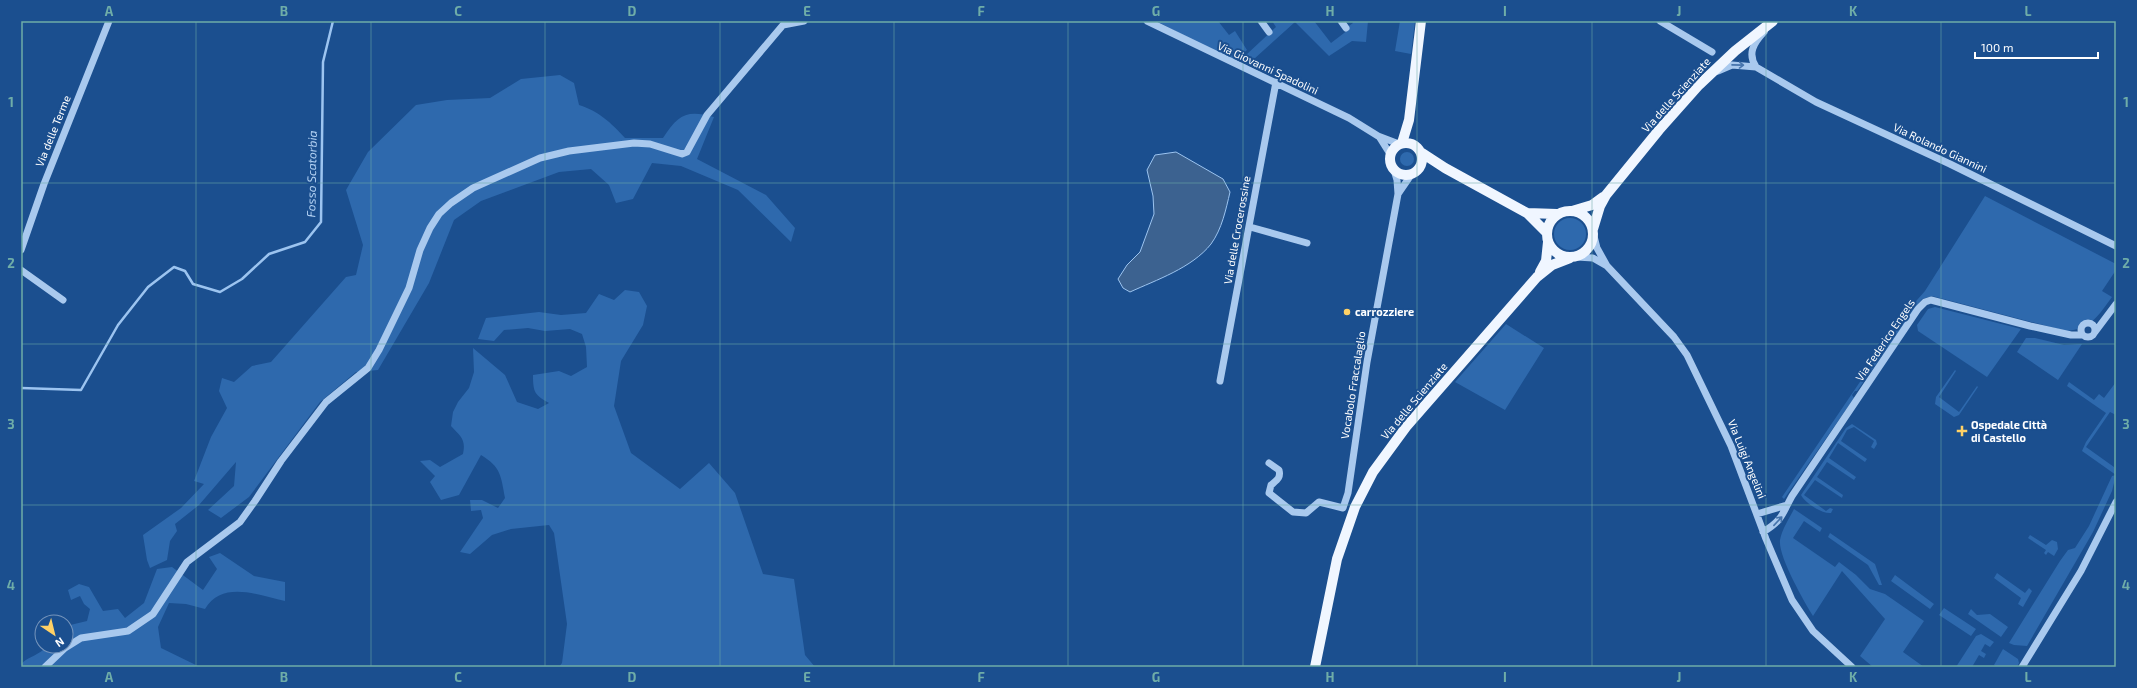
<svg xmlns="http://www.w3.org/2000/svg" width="2137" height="688" font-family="'Exo 2',sans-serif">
  <rect width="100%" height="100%" fill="#1b4f8f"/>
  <!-- green -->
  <path fill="#2e69ad" d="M1156,21H1218L1229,35L1235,31L1247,50L1234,61Z
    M1272,21H1314L1331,43L1348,30L1346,28L1353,23L1352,21H1368L1366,42L1352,41L1329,56L1295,22L1254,59L1246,55L1276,27Z
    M1400,21H1415L1411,54L1395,51Z
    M560,75L574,83L579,105C600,112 610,122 625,138H663C678,115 686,109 714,117L697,159L766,195L795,228L791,242L738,190L681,166L652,163L633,199L616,203L609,185L591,169L559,172L481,201L454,220L429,283L378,370L356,372L320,402L249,497L221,518L208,510L234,486L236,462L199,505L175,524L177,531L170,541L167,560L150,568L147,560L143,535L181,508L204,484L194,481L211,437L227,408L219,391L222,378L234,382L252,366L271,362L346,277L356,275L363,245L346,190L368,152L416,105L447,100L490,98L521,79Z
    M1400 159a7 7 0 1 1 14 0a7 7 0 1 1-14 0Z
    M1985,196L2116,264V270L2102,291L2112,297C2098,316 2091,329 2066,331L1932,296L1922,299L1857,391H1855L1852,395L1854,398L1784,499L1782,497L1910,308L1925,291Z
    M1554 234a16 16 0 1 1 32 0a16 16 0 1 1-32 0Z
    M625,290L639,292L647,306L643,325L621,361L614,406L631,453L680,489L709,463L735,493L763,574L794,579L805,655L815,667H559L562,663L567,624L554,533L549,525L511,529L492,535L470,554L460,552L483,518L481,510L471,511L470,500H482L498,508L505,498C501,476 501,467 481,455L459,495L441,500L430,482L435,476L420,461L430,460L440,467L463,454C466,439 461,437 451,426L453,412L458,402L469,388L474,372L473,348L505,375L517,402L538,409L549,403C535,395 533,393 533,375L559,371L571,376L587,367L586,347L582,334L570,329L545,331L528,328L504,330L494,341L478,339L486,318L539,312L561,315L586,313L599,294L614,300Z
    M1935,307L2021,329L1987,377L1918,331L1917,325L1928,309Z
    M1506,324L1544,348L1505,410L1455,382Z
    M2026,338H2035L2064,345L2082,344L2058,380L2017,352Z
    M1955,370L1956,371L1939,397L1959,412L1977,386L1978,387L1959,415L1954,417L1935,404L1936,397Z
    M2069,382L2094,400L2099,394L2104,398L2116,382V415L2110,412L2086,447L2114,467L2116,475L2082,451L2086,442L2106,413L2067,386Z
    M1852,424L1876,440L1877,444L1874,449L1871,447L1874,441L1854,427L1847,430L1841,441L1867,459L1865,462L1838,443L1829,458L1856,477L1854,480L1827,462L1817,477L1843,495L1842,498L1815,480L1804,495L1826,511L1830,508L1833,509L1831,513C1822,514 1805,503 1801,495L1846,428Z
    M2116,475L2112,491L2093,532L2027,646L2014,645L2009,643L2060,561L2068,550L2075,548L2089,526L2112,476Z
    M1794,509L1822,528L1820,532L1804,521L1793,538L1835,567L1839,562L1856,575L1870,589L1885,594L1924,621L1903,652L1924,667H1873L1860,656L1885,619L1842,571L1813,616C1804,601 1778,556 1780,540C1782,529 1789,519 1794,509Z
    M1830,533L1875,564L1882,585H1879L1868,565L1828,537Z
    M2030,535L2046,545L2052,540L2057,542L2058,549L2054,556L2048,552L2046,555L2044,553L2046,550L2028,538Z
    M220,553L254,576L285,582V601C258,595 222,580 205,609L186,604L169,603L158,627L161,648L200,667H21V664C29,656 40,655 47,646H66V626L87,621L90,609L84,604L80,596L71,600L68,590L79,584L89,587L103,611L118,609L125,618L144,603L157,569L172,567L203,590L217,569L209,557Z
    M1997,573L2025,593L2029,588L2032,591L2023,607L2018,604L2021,598L1994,578Z
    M1895,575L1934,604L1930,609L1891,581Z
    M1944,608L1976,629L1971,636L1939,615Z
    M1971,609L1977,615L1990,614L2008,627L2001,637L1968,614Z
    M1981,634L1994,642L1990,647L1985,644L1981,651L1986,654L1984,658L1979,655L1972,667H1956L1976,636Z
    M2003,649L2018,659L2019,663L2017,667H1997L1994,665Z"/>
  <!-- water -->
  <path fill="#3c6290" stroke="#9cc4f0" d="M1176,152L1223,179L1230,192C1226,209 1222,229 1211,244C1192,268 1156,280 1130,292L1123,288L1118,279L1127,265L1140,252L1154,214L1153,196L1147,170L1155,155Z"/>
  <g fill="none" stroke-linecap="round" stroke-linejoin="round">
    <!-- stream -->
    <path stroke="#9cc4f0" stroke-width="2.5" d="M21,388L81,390L118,325L148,287L174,267L185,271L193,284L220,292L242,279L269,254L305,242L321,222L323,62L333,21"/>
    <!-- minor -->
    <path stroke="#a9c9ee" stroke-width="7" d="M1147,21L1349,118L1378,136L1399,144
      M1261,21L1269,32
      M1341,21L1346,28
      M1660,21L1712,52
      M1756,67C1747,53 1754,43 1764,32
      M1718,71L1732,65L1756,67L1816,102L1950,164L2116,246
      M1380,138L1390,154
      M1398,194L1411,175
      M1250,227L1307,243
      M1594,236L1597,248L1607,266L1674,337L1687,355L1731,446L1766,539L1792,600L1813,631L1852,667
      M21,250L44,184L109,21
      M1577,257L1593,258L1607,266
      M21,270L63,300
      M2081 330a7 7 0 1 1 14 0a7 7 0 1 1-14 0Z
      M2095,332L2116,304
      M1220,381L1276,82
      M1269,463L1279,470C1281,478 1277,480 1271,485L1269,493L1293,512L1306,513L1319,502L1343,508L1348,493L1367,362L1398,194L1397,180L1394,170
      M1757,514L1787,505
      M1763,532C1783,520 1782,514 1792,496L1918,309L1925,302L1931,300L2030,326L2071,335H2082
      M45,667L65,648L81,638L128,631L153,614L187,562L240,522L255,501L281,461L326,402L368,368L379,350L409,288L420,250L430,228L439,214L451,203L473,188L540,158L569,151L634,143L650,144L682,154L687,152L707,115L783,25L804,21
      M2022,667L2081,571L2116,502"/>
    <!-- major -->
    <path stroke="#f0f6ff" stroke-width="10" d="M1390 159a16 16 0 1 1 32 0a16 16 0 1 1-32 0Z
      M1402,143L1409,120L1421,21
      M1422,153L1445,168L1527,213L1547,233
      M1547 234a23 23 0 1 1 46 0a23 23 0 1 1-46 0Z
      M1572,211L1592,205L1603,197
      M1527,213L1557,214
      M1593,229L1600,206L1606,195L1659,130L1699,85L1735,51L1773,21
      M1540,272L1546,261L1548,242
      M1315,667L1337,559L1355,507L1373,472L1406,427L1537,277L1552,265L1570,258"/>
  </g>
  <!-- one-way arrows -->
  <defs><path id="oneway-shaft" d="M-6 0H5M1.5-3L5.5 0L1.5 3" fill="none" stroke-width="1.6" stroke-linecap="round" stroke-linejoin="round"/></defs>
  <g stroke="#4674ac">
    <use href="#oneway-shaft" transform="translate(1738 65) rotate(1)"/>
    <use href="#oneway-shaft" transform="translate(1778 521) rotate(-47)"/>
  </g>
  <!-- grid -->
  <path fill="none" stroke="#6fada8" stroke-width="1" stroke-opacity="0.55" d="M196,21V667M371,21V667M545,21V667M720,21V667M894,21V667M1068,21V667M1243,21V667M1417,21V667M1592,21V667M1766,21V667M1941,21V667M21,183H2116M21,344H2116M21,505H2116"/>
  <!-- markers -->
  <g fill="#ffd166" stroke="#1b4f8f" stroke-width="1.5">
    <circle cx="1347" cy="312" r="4"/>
    <path d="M1960 425h4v4h4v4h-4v4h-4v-4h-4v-4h4z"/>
  </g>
  <g text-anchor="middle" stroke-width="4" stroke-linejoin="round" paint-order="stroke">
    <!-- street labels -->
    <g font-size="11" fill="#fff" stroke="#1b4f8f">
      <text transform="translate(1268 68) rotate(25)" y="4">Via Giovanni Spadolini</text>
      <text transform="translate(1676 95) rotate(-48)" y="4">Via delle Scienziate</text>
      <text transform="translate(53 131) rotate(-68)" y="4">Via delle Terme</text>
      <text transform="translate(1940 148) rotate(25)" y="4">Via Rolando Giannini</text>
      <text transform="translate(1237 230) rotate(-80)" y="4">Via delle Crocerossine</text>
      <text transform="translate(1885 340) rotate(-56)" y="4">Via Federico Engels</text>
      <text transform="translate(1353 385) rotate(-81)" y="4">Vocabolo Fraccalaglio</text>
      <text transform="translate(1414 401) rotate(-50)" y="4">Via delle Scienziate</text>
      <text transform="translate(1747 459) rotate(68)" y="4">Via Luigi Angelini</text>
    </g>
    <!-- poi labels -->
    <g font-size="11" font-weight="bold" fill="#fff" stroke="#1b4f8f" text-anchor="start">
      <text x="1355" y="316">carrozziere</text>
      <text x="1971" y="429">Ospedale Città<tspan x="1971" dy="13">di Castello</tspan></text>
    </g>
    <!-- water labels -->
    <g font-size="12" font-style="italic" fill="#b5d3f5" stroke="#1b4f8f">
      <text transform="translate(312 174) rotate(-89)" y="4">Fosso Scatorbia</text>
    </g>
  </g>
  <!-- border -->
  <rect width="2137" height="688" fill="none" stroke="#1b4f8f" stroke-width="44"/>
  <!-- north arrow -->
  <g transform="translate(54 634) rotate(145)"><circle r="19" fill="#1b4f8f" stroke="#7695bc"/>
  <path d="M0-3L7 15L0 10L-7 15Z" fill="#ffd166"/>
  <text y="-6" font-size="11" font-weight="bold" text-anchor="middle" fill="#ffffff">N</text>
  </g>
  <!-- scale -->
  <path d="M1975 52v6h123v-6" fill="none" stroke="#ffffff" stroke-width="2"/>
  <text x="1981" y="52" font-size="12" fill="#ffffff" stroke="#1b4f8f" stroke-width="3" paint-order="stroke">100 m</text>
  <rect x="22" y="22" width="2093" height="644" fill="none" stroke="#6fada8" stroke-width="1.5"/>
  <g font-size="13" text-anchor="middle" font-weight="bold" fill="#6fada8">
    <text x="109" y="16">A</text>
    <text x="284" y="16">B</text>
    <text x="458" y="16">C</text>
    <text x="632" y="16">D</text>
    <text x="807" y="16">E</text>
    <text x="981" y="16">F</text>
    <text x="1156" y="16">G</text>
    <text x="1330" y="16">H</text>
    <text x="1505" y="16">I</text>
    <text x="1679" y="16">J</text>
    <text x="1853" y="16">K</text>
    <text x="2028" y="16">L</text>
    <text x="11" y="107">1</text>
    <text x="2126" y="107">1</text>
    <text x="11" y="268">2</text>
    <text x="2126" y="268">2</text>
    <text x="11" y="429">3</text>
    <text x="2126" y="429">3</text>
    <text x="11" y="590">4</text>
    <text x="2126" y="590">4</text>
    <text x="109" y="682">A</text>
    <text x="284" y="682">B</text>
    <text x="458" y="682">C</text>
    <text x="632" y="682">D</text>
    <text x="807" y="682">E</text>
    <text x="981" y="682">F</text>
    <text x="1156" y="682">G</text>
    <text x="1330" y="682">H</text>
    <text x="1505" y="682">I</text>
    <text x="1679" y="682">J</text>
    <text x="1853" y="682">K</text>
    <text x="2028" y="682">L</text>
  </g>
</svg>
